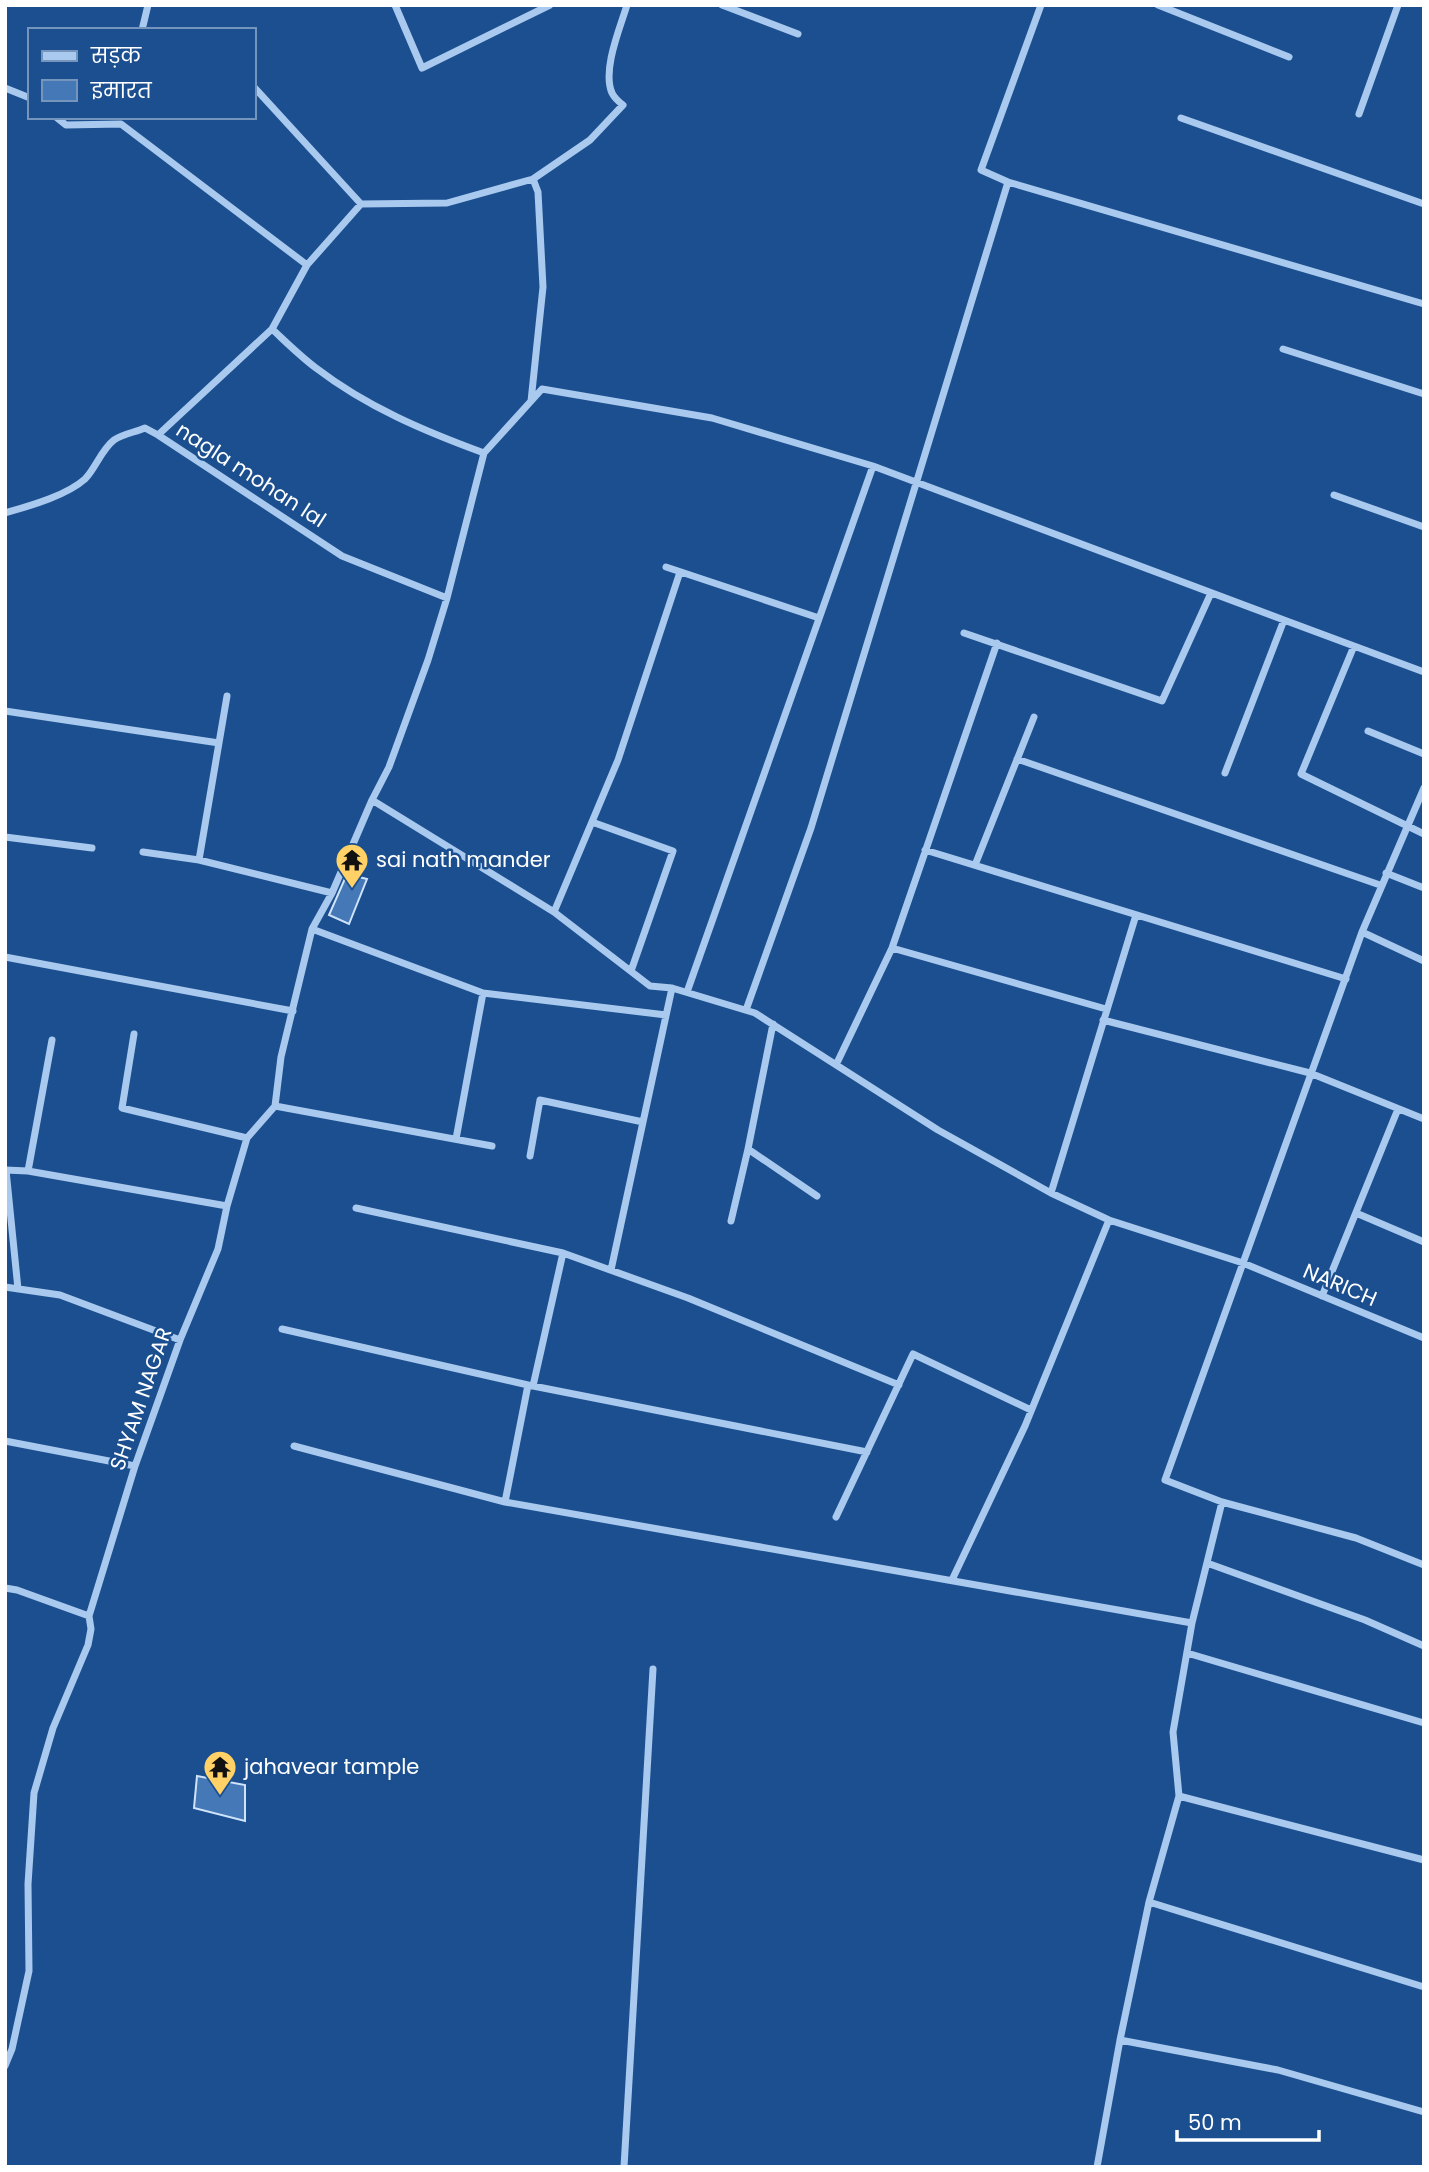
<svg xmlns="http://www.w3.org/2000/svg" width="1429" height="2172" font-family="Poppins,'Noto Sans Devanagari',sans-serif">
  <rect width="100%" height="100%" fill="#1b4f8f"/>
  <!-- building -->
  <path fill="#4478b7" stroke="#cfe3fa" stroke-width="2" d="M347,874L367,879L349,924L329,915Z
    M197,1776L245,1785V1821L194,1808Z"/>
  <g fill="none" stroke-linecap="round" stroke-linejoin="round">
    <!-- minor -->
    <path stroke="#a9c9ee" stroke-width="7" d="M395,5L422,68L550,5
      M722,5L798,34
      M1158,5L1289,57
      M142,30L148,5
      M254,87L361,204L307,265
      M5,88L30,98
      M1359,114L1398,5
      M56,117L66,125L121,124L307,265L272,329
      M1181,118L1424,204
      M1008,182L1424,304
      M361,204L447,203L533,179L590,140L623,105C619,102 614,97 612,93C602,70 620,28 627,5
      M1283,349L1424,394
      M531,401L543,287L538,192L533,179
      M484,453L542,389L712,418L873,466L1284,620
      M1334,495L1424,527
      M5,513C29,506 66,496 85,479C96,468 101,450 114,440C122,434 136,432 145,428L158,435
      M666,567L819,618
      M680,572L618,760L554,912L650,986L672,988L755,1013L938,1130L1051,1193L1109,1220L1243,1263L1424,1338
      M964,633L1162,701L1211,593
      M1354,646L1301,774L1424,834
      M5,711L219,743
      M1368,731L1424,754
      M1017,759L1380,885
      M1225,773L1284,620L1424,672
      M1424,788L1362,932L1165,1480L1222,1502L1356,1538L1424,1565
      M372,800L554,912
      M592,822L673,851L631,971
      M5,837L92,848
      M925,850L1346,979
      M143,852L199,860L332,893
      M199,860L227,696
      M975,865L1034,717
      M1386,873L1424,888
      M312,929L483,993L666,1015
      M1362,932L1424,961
      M892,948L1106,1009
      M5,957L293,1011
      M687,992L873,466
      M746,1010L811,828L1008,182L981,170L1041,5
      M1103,1020L1310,1073L1424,1119
      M134,1034L122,1108L247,1138
      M836,1065L892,948L997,643
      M275,1106L492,1146
      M456,1139L483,993
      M748,1149L773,1024
      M530,1156L540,1100L643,1122
      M5,1170L28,1171L227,1206
      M6,1170L18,1289
      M28,1171L52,1040
      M1051,1193L1136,915
      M356,1208L563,1253
      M1356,1213L1424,1242
      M731,1221L748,1149L817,1196
      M611,1270L672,988
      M5,1287L60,1295L180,1340
      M1322,1296L1398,1109
      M282,1329L528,1385
      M533,1386L563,1253L688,1298L899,1385
      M5,1441L135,1466
      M294,1446L505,1502L1192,1623
      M505,1502L528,1385L867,1452
      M836,1517L913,1354L1031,1410
      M1207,1563L1365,1620L1424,1646
      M952,1580L1025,1426L1109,1220
      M5,1588L17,1590L89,1616
      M1187,1653L1424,1723
      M1179,1796L1424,1860
      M1149,1902L1424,1987
      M1120,2040L1278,2070L1424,2112
      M5,2066L12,2049L29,1971L28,1884L34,1793L53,1728L88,1645L91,1629L89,1616L135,1466L180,1340L218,1249L227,1206L247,1138L275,1106L281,1057L312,929L332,893L372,800L389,767L428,660L447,598L484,453C424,431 367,407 316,368C300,356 286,342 272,329L158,435L342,556L447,598
      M624,2167L653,1669
      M1097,2167L1120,2040L1149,1902L1179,1796L1173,1732L1192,1623L1222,1502"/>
  </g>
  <!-- icons -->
  <defs>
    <symbol id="temple-pin" viewBox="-11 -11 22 30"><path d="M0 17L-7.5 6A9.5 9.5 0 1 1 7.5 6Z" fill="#ffd166" stroke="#1b4f8f"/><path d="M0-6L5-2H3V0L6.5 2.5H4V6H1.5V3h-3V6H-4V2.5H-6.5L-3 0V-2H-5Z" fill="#111"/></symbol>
  </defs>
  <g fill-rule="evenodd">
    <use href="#temple-pin" x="333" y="841" width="38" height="52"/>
    <use href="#temple-pin" x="201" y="1748" width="38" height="52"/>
  </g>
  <g text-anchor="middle" stroke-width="5" stroke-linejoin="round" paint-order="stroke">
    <!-- street labels -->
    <g font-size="21" fill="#fff" stroke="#1b4f8f">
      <text transform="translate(251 475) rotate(33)" y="7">nagla mohan lal</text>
      <text transform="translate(1340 1285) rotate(23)" y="7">NARICH</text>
      <text transform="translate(141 1399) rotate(-71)" y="7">SHYAM NAGAR</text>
    </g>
    <!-- poi labels -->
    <g font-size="21" fill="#fff" stroke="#1b4f8f" text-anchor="start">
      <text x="376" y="867">sai nath mander</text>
      <text x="244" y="1774">jahavear tample</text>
    </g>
  </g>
  <!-- border -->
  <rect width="1429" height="2172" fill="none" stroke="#ffffff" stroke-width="14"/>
  <!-- legend -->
  <rect x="28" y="28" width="228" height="91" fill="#1b4f8f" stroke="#7695bc" stroke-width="2"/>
  <rect x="42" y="51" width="35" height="10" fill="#a9c9ee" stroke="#7695bc" stroke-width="2"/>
  <text x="91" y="63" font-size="21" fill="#ffffff">सड़क</text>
  <rect x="42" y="80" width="35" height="21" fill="#4478b7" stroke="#7695bc" stroke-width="2"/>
  <text x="91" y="98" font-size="21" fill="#ffffff">इमारत</text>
  <!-- scale -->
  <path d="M1177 2130v10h142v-10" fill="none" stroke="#ffffff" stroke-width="3.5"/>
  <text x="1188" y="2130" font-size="21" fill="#ffffff" stroke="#1b4f8f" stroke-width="5" paint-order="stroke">50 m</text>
</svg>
